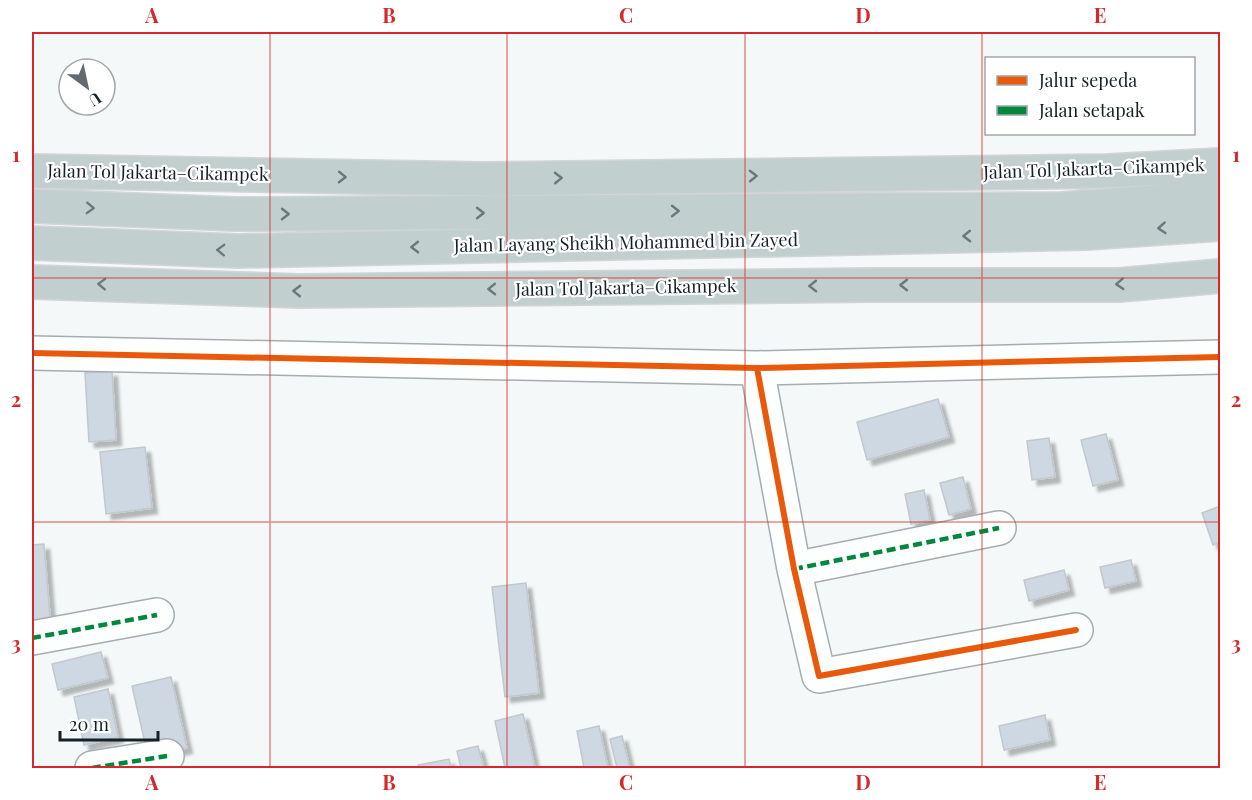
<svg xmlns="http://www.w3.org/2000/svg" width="1252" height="800" font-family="'Playfair Display',serif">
  <defs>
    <filter id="shadow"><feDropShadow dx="5.5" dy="5.5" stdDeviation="1.5" flood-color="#0004"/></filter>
  </defs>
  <rect width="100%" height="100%" fill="#f4f8f9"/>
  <!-- building -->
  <path fill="#ced8e3" stroke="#c2c8cc" stroke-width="1.5" filter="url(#shadow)" d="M112,371L116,440L89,442L85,373Z
    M938,399L949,437L867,460L857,422Z
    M1106,434L1118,480L1093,486L1081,440Z
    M1049,438L1055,477L1032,480L1027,441Z
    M145,447L152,508L106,514L100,452Z
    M963,477L971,509L949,515L940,483Z
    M924,490L930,520L911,524L905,494Z
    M1220,506V542L1213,545L1202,513Z
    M44,544L51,629L32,631V545Z
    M1131,560L1136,581L1105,588L1100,567Z
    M1064,570L1069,590L1029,601L1024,580Z
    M526,583L539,693L505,697L492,587Z
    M101,652L108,678L58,690L52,664Z
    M171,677L187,748L148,756L132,686Z
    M108,689L118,737L84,745L74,697Z
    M523,714L535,768H505L495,721Z
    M1045,715L1050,740L1004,750L999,726Z
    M599,726L608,768H584L577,731Z
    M622,736L630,768H617L610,739Z
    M478,746L484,768H461L457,751Z
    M449,759L451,768H419L418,765Z"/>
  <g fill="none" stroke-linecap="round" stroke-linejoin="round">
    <defs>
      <path id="minor" d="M32,353L757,368L1220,357
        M757,368L794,569L819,676L1076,630
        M794,569L999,528
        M32,638L157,615
        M92,768L167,756"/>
      <path id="highway" d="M32,171L481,179L1108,171L1220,165
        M32,206L235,214L1062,209L1220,197
        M32,243L238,251L1086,233L1220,224
        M32,282L299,291L872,285H1119L1220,276"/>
    </defs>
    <!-- minor casing -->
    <use href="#minor" stroke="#a5adb0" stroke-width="36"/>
    <!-- highway casing -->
    <use href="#highway" stroke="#d1d5d5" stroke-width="36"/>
    <!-- minor -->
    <use href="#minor" stroke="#fdfefe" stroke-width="33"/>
    <!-- highway -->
    <use href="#highway" stroke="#c2cfcf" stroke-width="33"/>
    <!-- quiet -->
    <path stroke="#00873e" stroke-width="4.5" stroke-dasharray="9 4.5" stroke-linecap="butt" d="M794,569L999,528
      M32,638L157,615
      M92,768L167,756"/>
    <defs>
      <path id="cycleway" d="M32,353L757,368L1220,357
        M757,368L794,569L819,676L1076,630"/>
    </defs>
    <!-- cycleway casing -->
    <use href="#cycleway" stroke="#fff" stroke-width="10"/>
    <!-- cycleway -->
    <use href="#cycleway" stroke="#e8590c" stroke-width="6"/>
  </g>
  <!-- one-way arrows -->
  <defs><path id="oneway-chevron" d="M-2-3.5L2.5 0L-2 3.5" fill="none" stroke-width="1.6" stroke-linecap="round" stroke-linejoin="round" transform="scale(1.5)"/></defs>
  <g stroke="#6b787a">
    <use href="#oneway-chevron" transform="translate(753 176) rotate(-1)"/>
    <use href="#oneway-chevron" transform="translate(342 177) rotate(1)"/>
    <use href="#oneway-chevron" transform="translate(558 178) rotate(-1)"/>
    <use href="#oneway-chevron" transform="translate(90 208) rotate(2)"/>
    <use href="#oneway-chevron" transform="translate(675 211)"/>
    <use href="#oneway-chevron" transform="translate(480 213)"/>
    <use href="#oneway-chevron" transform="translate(285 214)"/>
    <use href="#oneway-chevron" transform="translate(1162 228) rotate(176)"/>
    <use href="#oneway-chevron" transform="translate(967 236) rotate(179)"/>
    <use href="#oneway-chevron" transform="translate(415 247) rotate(179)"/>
    <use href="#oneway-chevron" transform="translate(221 250) rotate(-178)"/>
    <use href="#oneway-chevron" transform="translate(102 284) rotate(-178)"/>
    <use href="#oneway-chevron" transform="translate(1120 284) rotate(177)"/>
    <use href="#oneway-chevron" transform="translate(904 285) rotate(180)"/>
    <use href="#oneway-chevron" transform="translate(813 286) rotate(179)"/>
    <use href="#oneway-chevron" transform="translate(492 289) rotate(179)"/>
    <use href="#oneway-chevron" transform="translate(297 291) rotate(-179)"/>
  </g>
  <!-- grid -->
  <path fill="none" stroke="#d62828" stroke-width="1.5" stroke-opacity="0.55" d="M270,32V768M507,32V768M745,32V768M982,32V768M32,278H1220M32,522H1220"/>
  <g text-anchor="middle" stroke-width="4.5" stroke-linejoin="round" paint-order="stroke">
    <!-- street labels -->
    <g font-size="18" fill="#142126" stroke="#fff">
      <text transform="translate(1094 169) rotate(-2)" y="6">Jalan Tol Jakarta–Cikampek</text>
      <text transform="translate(158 173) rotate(1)" y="6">Jalan Tol Jakarta–Cikampek</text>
      <text transform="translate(626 243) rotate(-1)" y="6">Jalan Layang Sheikh Mohammed bin Zayed</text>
      <text transform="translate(626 288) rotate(-1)" y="6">Jalan Tol Jakarta–Cikampek</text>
    </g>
  </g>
  <!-- border -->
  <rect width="1252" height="800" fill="none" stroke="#ffffff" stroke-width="66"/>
  <!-- legend -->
  <rect x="985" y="57" width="210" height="78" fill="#ffffff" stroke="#a1a6a8" stroke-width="1.5"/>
  <rect x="997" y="76" width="30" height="9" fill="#e8590c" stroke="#a1a6a8" stroke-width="1.5"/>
  <text x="1039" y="87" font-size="18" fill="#142126">Jalur sepeda</text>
  <rect x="997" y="106" width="30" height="9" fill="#00873e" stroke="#a1a6a8" stroke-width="1.5"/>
  <text x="1039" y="117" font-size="18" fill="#142126">Jalan setapak</text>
  <!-- north arrow -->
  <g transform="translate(87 87) rotate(147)"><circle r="28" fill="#ffffff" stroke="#a1a6a8" stroke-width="1.5"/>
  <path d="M0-4.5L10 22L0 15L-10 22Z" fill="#626c70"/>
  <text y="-9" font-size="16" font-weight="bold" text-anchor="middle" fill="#142126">U</text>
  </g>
  <!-- scale -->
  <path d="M60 731v9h98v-9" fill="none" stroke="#142126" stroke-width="3"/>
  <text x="69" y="731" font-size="18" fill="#142126" stroke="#ffffff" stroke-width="4.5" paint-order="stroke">20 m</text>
  <rect x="33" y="33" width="1186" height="734" fill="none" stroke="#d62828" stroke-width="2"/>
  <g font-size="20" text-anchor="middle" font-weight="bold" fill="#d62828">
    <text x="152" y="23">A</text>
    <text x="389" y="23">B</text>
    <text x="626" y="23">C</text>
    <text x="863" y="23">D</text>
    <text x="1100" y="23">E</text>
    <text x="16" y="162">1</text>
    <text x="1236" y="162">1</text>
    <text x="16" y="407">2</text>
    <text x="1236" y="407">2</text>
    <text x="16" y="651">3</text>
    <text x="1236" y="651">3</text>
    <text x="152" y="790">A</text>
    <text x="389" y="790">B</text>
    <text x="626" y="790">C</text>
    <text x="863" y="790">D</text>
    <text x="1100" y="790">E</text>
  </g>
</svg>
